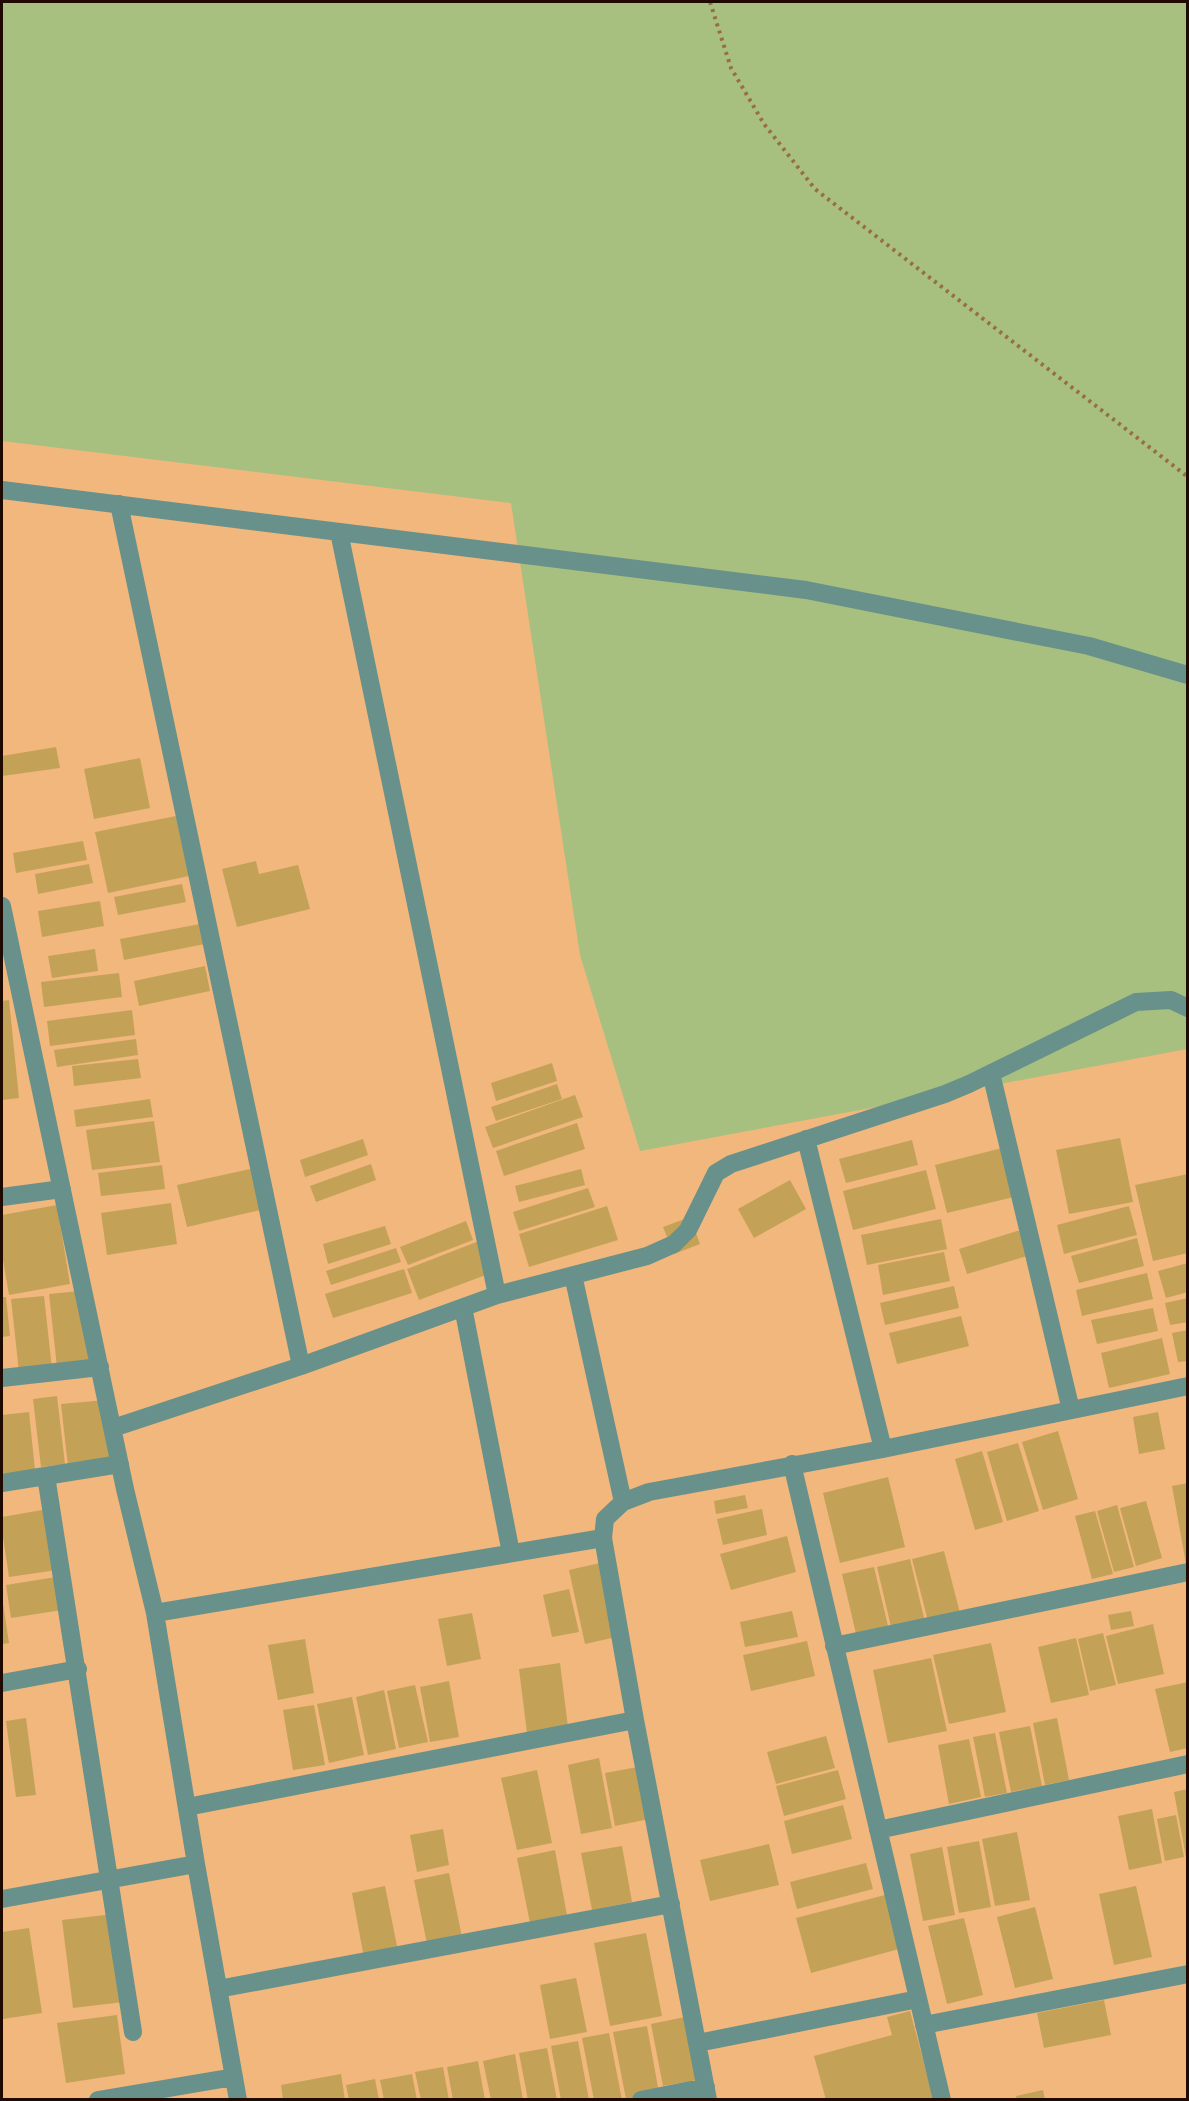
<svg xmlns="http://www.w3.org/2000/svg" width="1189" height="2101" font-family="'Archivo Narrow',sans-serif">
  <rect width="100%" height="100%" fill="#f1b77d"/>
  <!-- green -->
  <path fill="#a7c080" d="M2,2H1187V1049L640,1151L580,955L511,503L2,441Z"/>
  <!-- building -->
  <path fill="#c3a258" d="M56,747L60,768L2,776V756Z
    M140,758L150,808L94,819L84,769Z
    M176,816L189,876L108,893L95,832Z
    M83,841L87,860L16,873L13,853Z
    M256,861L259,874L298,865L310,909L237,927L222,869Z
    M89,864L93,883L38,894L35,874Z
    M182,884L186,902L118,915L114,897Z
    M100,901L104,926L42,937L38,911Z
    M200,924L205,944L124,960L120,939Z
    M95,949L98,971L52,978L48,956Z
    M205,966L210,991L139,1006L134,981Z
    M119,973L122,997L44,1007L41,982Z
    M9,1000L19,1098L2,1100V1001Z
    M132,1010L135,1035L50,1046L47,1021Z
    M136,1039L138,1055L57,1067L54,1050Z
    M138,1059L141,1078L74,1086L72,1066Z
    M552,1063L557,1081L496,1101L491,1083Z
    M557,1084L562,1099L496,1121L491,1107Z
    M575,1095L583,1117L493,1148L485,1127Z
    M150,1099L153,1117L76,1127L74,1110Z
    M154,1121L160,1162L92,1170L86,1130Z
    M577,1123L585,1149L504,1176L496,1151Z
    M1120,1138L1133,1202L1069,1214L1056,1150Z
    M363,1139L368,1155L305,1177L300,1160Z
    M912,1140L918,1165L846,1183L839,1159Z
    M1006,1147L1018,1196L947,1213L935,1165Z
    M371,1164L376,1180L316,1202L310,1186Z
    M162,1165L165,1189L101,1196L98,1173Z
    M260,1167L269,1208L187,1227L177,1185Z
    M581,1169L585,1185L519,1202L515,1186Z
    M926,1170L936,1209L853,1230L843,1191Z
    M1188,1174V1253L1153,1261L1135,1185Z
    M790,1180L806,1209L754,1238L738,1209Z
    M588,1188L595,1207L519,1231L513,1212Z
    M171,1203L177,1244L107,1255L101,1213Z
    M57,1205L70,1284L9,1295L2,1254V1215Z
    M607,1206L618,1240L529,1267L519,1234Z
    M1129,1206L1137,1235L1064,1254L1057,1225Z
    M690,1217L700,1244L674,1254L663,1227Z
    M941,1219L947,1249L867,1265L861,1235Z
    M466,1221L473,1240L408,1265L400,1247Z
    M385,1226L391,1244L328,1264L323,1244Z
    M1027,1228L1034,1254L967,1274L959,1249Z
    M1137,1238L1144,1266L1079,1283L1071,1256Z
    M479,1241L491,1273L419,1300L407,1269Z
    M396,1248L401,1262L331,1285L326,1271Z
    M944,1252L950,1281L883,1295L878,1265Z
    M1188,1263V1292L1166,1298L1158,1271Z
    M404,1269L412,1293L333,1318L325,1294Z
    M1147,1273L1153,1299L1082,1316L1076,1290Z
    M954,1286L959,1308L885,1325L880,1303Z
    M90,1290L98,1362L57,1367L49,1294Z
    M44,1296L52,1369L19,1372L11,1299Z
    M2,1297H6L10,1336L2,1337Z
    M1188,1298V1322L1170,1325L1165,1303Z
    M1153,1308L1158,1331L1097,1344L1091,1320Z
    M961,1316L969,1346L897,1364L889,1333Z
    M1188,1330V1361L1178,1362L1172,1333Z
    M1162,1338L1170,1374L1109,1388L1101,1353Z
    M57,1396L65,1464L41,1467L33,1399Z
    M105,1400L112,1462L68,1466L61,1404Z
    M29,1412L35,1470L2,1474V1415Z
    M1158,1412L1165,1449L1139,1454L1133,1417Z
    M1058,1431L1078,1499L1043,1510L1022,1442Z
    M1018,1443L1039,1511L1007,1521L987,1452Z
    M982,1451L1003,1522L975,1530L955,1459Z
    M888,1477L905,1547L840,1563L823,1493Z
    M1188,1483V1564H1186L1172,1486Z
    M745,1495L748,1508L716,1514L714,1501Z
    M1146,1501L1162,1558L1136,1566L1120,1508Z
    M1117,1505L1134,1567L1114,1572L1097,1511Z
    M48,1509L57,1570L9,1577L2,1530V1517Z
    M762,1509L767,1535L723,1545L717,1519Z
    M1095,1511L1113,1574L1092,1579L1075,1516Z
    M787,1536L796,1572L731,1590L720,1554Z
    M944,1551L960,1613L928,1621L912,1559Z
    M910,1559L925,1622L892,1631L877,1567Z
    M600,1563L616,1637L585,1644L569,1570Z
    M874,1567L889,1630L857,1638L842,1574Z
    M56,1577L62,1610L11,1618L6,1585Z
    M569,1589L579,1632L552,1637L543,1595Z
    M2,1597L9,1643L2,1644Z
    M792,1611L798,1637L745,1647L740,1622Z
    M1131,1611L1134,1626L1111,1630L1108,1615Z
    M472,1613L481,1659L447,1666L438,1619Z
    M1153,1624L1164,1674L1118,1684L1106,1636Z
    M1103,1633L1116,1685L1090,1691L1078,1639Z
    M1076,1638L1089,1695L1051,1703L1038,1647Z
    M305,1639L314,1693L278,1700L268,1645Z
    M807,1641L815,1676L751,1691L743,1655Z
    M991,1643L1006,1712L949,1724L933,1655Z
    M931,1658L947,1731L888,1743L873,1670Z
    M560,1663L568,1727L527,1733L519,1669Z
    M449,1681L459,1737L430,1742L420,1687Z
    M1188,1682V1748L1170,1752L1155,1689Z
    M415,1685L428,1742L399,1748L387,1691Z
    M384,1690L396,1749L368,1755L356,1697Z
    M352,1697L364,1755L329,1763L317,1704Z
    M314,1705L325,1765L293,1770L283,1710Z
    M26,1718L36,1795L16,1797L6,1721Z
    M1057,1718L1069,1780L1045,1785L1033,1723Z
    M1030,1726L1042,1786L1011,1792L999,1732Z
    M995,1733L1007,1793L985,1797L973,1737Z
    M826,1736L835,1768L776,1784L767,1752Z
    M969,1739L981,1797L949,1804L938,1745Z
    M599,1758L612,1828L581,1834L568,1765Z
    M643,1766L654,1818L615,1826L605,1773Z
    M537,1770L552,1843L517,1850L501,1778Z
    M838,1770L846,1799L784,1816L776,1786Z
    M1188,1789V1857H1186L1174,1792Z
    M843,1805L852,1839L792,1854L784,1821Z
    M1152,1809L1162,1863L1129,1870L1118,1816Z
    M1176,1815L1184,1857L1165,1861L1157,1819Z
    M443,1829L449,1865L417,1872L410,1835Z
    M1017,1832L1030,1900L995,1906L982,1839Z
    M979,1841L991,1907L959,1913L947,1847Z
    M769,1844L779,1885L710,1901L700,1860Z
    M622,1846L632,1902L592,1910L581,1853Z
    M942,1847L955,1915L923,1921L910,1854Z
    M555,1850L568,1921L531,1928L517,1858Z
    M866,1863L873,1889L797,1909L790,1882Z
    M449,1873L462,1937L427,1944L414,1880Z
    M385,1886L398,1951L364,1958L352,1893Z
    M1136,1886L1152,1957L1114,1965L1099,1894Z
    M885,1895L899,1949L811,1973L796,1918Z
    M1035,1907L1053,1979L1015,1988L997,1917Z
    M114,1914L124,2002L73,2008L62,1920Z
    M964,1918L983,1995L947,2004L928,1926Z
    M29,1928L42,2013L3,2019L2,2006V1932Z
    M646,1933L662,2016L610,2026L594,1943Z
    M576,1978L587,2032L550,2039L540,1985Z
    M1104,2000L1111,2035L1044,2048L1037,2013Z
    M910,2011L934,2100H826L814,2056L892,2035L887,2017Z
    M117,2015L125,2074L66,2083L57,2023Z
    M685,2017L698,2080L663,2086L651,2024Z
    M647,2026L659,2093L626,2099L613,2032Z
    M609,2033L622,2100H594L582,2038Z
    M578,2041L589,2100H561L551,2046Z
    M547,2048L557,2100H528L519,2053Z
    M515,2054L523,2100H491L483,2061Z
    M478,2061L485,2100H453L447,2067Z
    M443,2067L449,2100H421L415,2072Z
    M341,2074L345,2100H283L281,2085Z
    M412,2074L417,2100H384L380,2080Z
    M375,2079L379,2100H349L346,2085Z
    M1043,2090L1045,2100H1017L1016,2096Z"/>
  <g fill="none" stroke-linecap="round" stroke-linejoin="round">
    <!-- path -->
    <path stroke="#976d48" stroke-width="4" stroke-dasharray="3 4.5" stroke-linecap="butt" d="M710,2L731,68L764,124L815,189L1188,477"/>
    <!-- minor -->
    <path stroke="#68918b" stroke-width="18" d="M2,490L806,590L1089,646L1188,675
      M119,504L301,1366
      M339,532L497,1295
      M2,906L125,1489L155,1613L196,1864L238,2100
      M991,1073L1071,1410
      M806,1139L883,1449
      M2,1197L62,1189
      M573,1275L623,1502
      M463,1307L511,1553
      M2,1378L100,1367
      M113,1428L301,1366L497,1295L647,1256L674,1244L688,1230L716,1173L731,1164L945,1094L969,1084L1136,1002L1171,1000L1188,1008
      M792,1464L942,2100
      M46,1476L133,2032
      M2,1483L120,1464
      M155,1613L603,1538
      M834,1646L1188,1572
      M2,1683L78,1669
      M187,1807L635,1720
      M878,1830L1188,1764
      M2,1899L196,1864
      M218,1989L671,1904
      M924,2025L1188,1974
      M698,2043L918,1999
      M98,2100L234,2077
      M641,2100L706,2087
      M708,2100L635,1720L603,1538L605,1519L623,1502L649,1492L883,1449L1188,1386"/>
  </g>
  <!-- border -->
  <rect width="1189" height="2101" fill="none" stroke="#1e0a00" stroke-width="6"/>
</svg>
